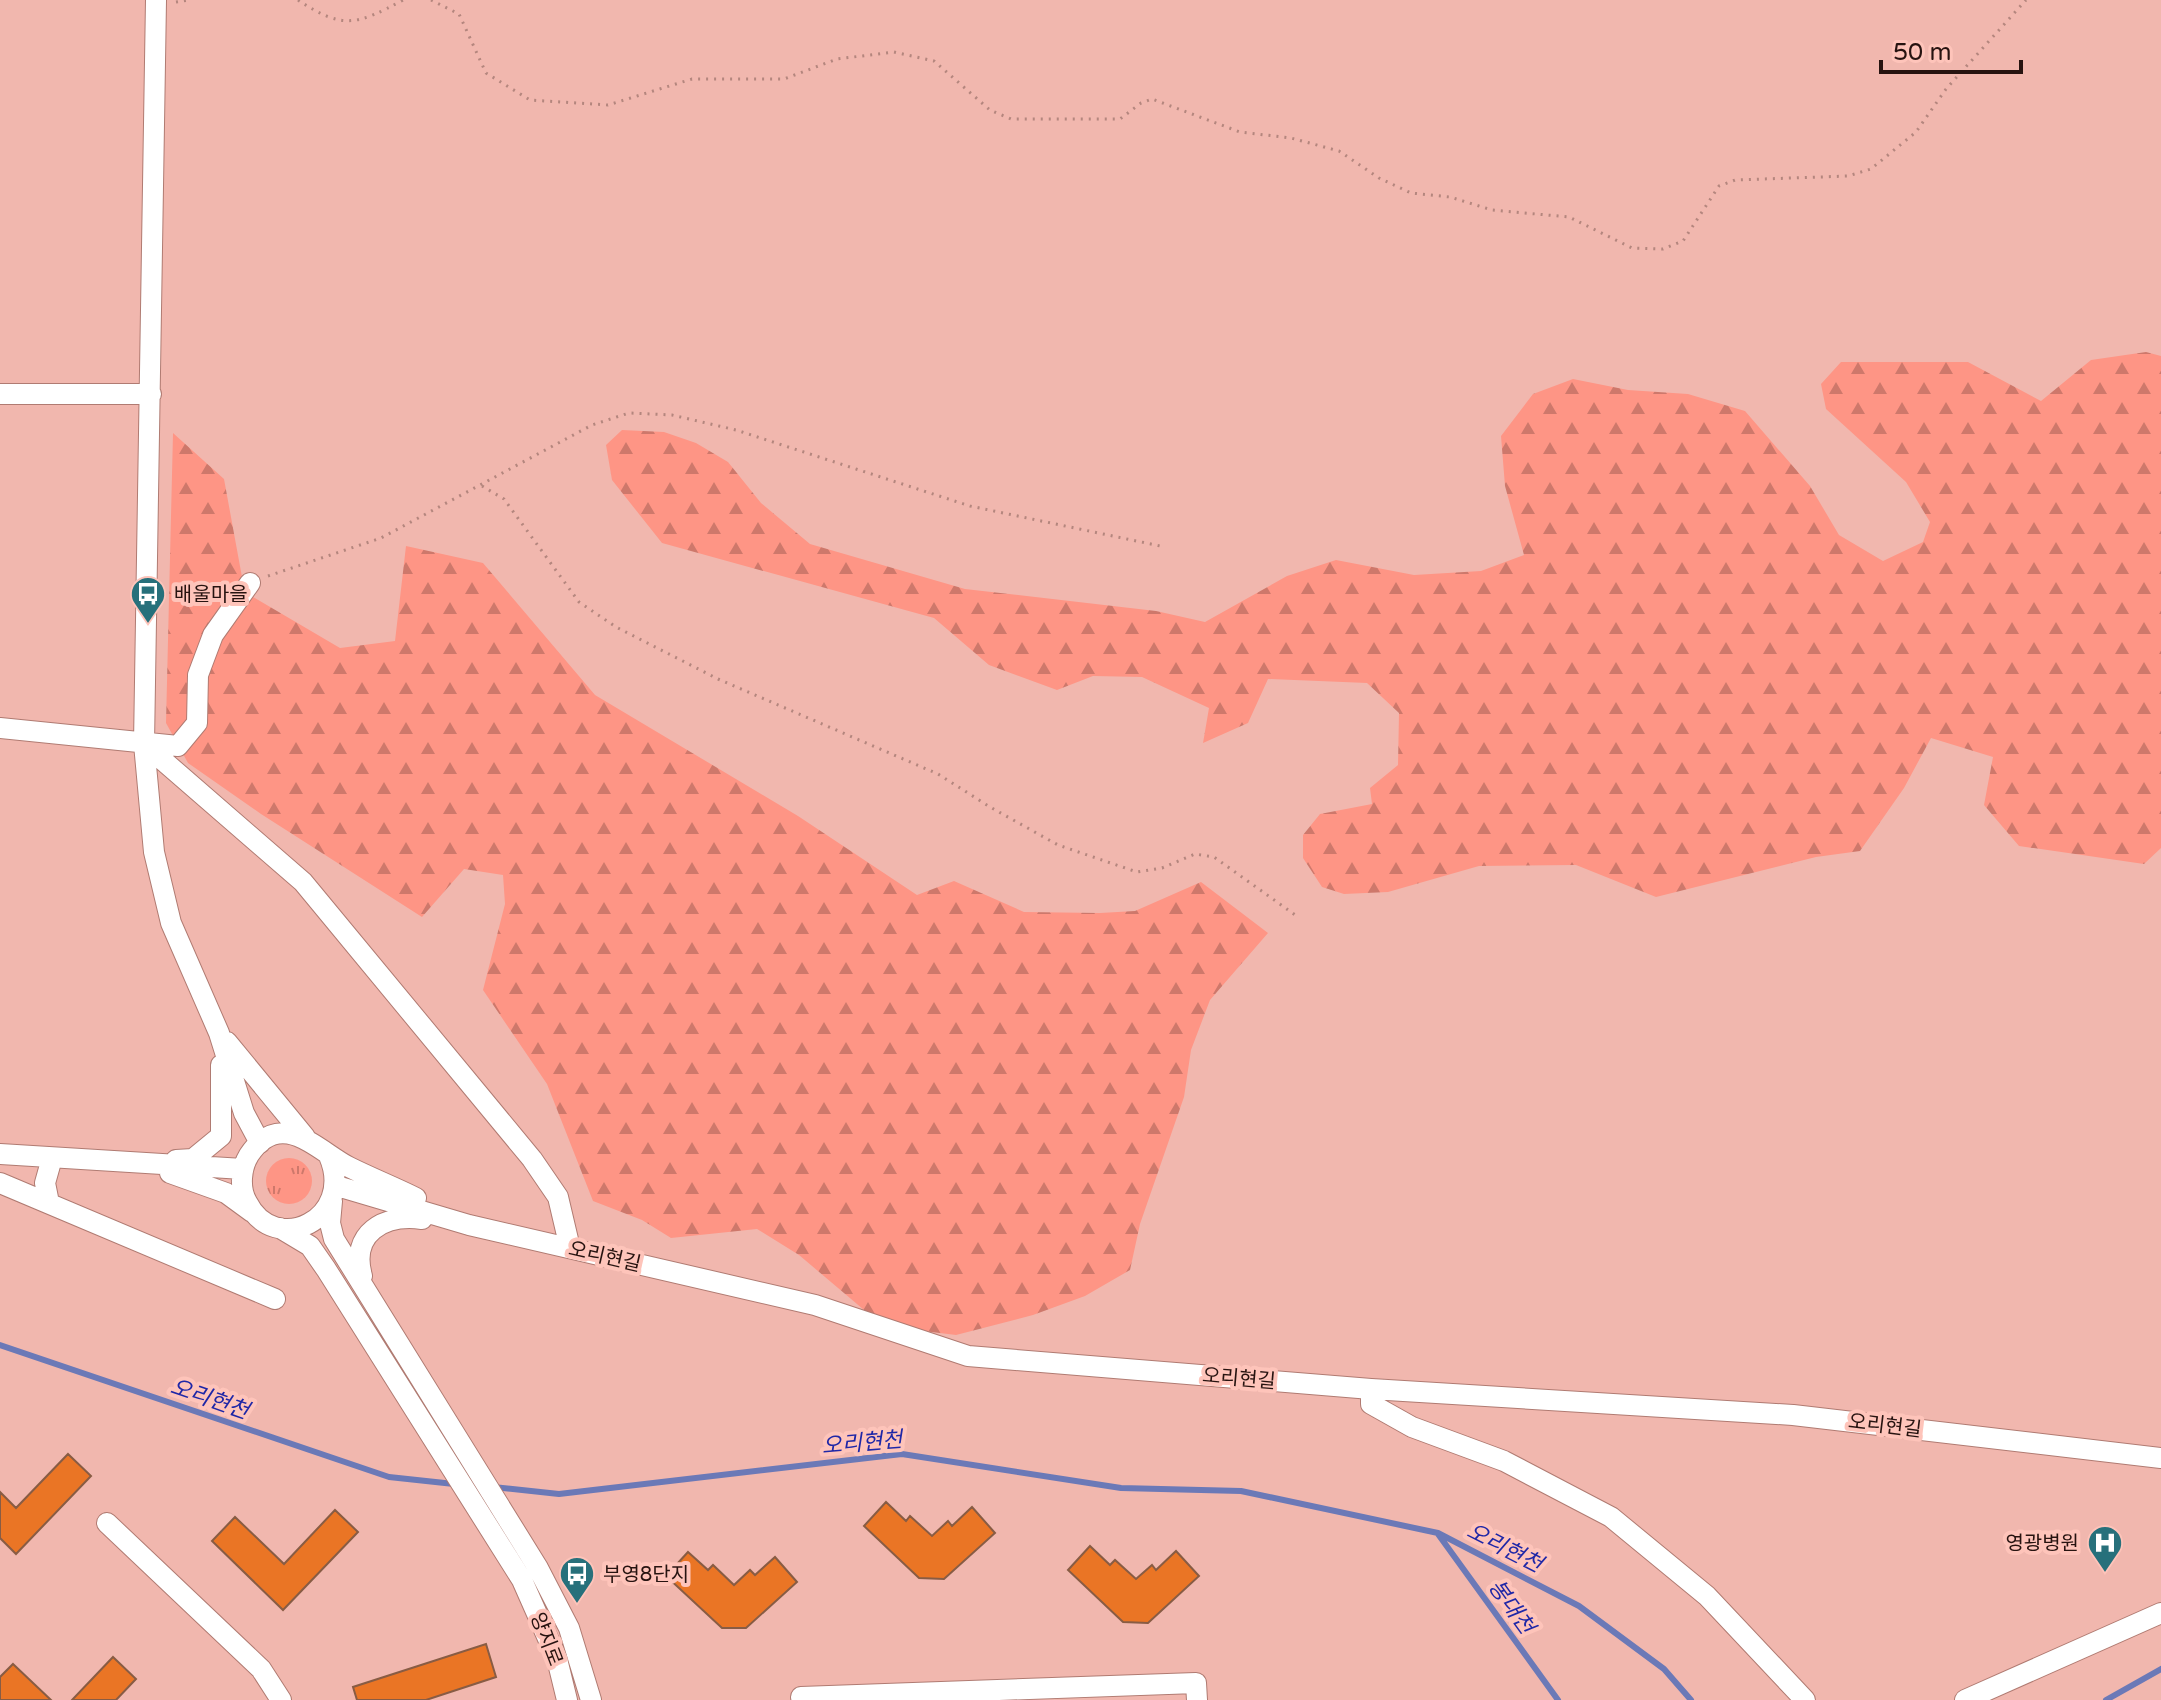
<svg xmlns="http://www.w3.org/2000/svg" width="2161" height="1700" font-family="'Varela Round','Noto Sans KR',sans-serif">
  <defs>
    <pattern id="grass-tufts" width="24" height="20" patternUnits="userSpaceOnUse" patternTransform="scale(2)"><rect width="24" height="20" fill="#fe9585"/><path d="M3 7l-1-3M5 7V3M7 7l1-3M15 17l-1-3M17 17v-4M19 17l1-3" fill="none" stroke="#ce786b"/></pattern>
    <pattern id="forest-firs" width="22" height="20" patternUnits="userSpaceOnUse" patternTransform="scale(2)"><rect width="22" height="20" fill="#fe9585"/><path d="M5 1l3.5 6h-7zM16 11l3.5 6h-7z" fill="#ce786b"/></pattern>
  </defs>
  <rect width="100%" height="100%" fill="#f1b7ae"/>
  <!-- grass -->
  <path fill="url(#grass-tufts)" d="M266 1181a23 23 0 1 1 46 0a23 23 0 1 1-46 0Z"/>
  <!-- forest -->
  <path fill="url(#forest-firs)" d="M2146,352L2161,356V848L2144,864L2019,846L1984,805L1993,757L1931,738L1904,788L1860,851L1816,857L1656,897L1576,865L1479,866L1388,892L1344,894L1322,887L1303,858V835L1320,814L1372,804L1370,788L1398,765L1399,713L1367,683L1268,679L1248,723L1203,743L1209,708L1142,677L1093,676L1057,690L989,665L934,618L662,543L612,480L606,445L622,430L664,432L696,443L728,462L761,503L810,544L965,589L1156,611L1205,622L1287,576L1336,560L1414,575L1481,571L1524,555L1505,486L1501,436L1533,394L1573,379L1628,390L1688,394L1745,411L1810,486L1839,535L1883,561L1923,542L1930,522L1906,482L1826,409L1821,384L1841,362H1968L2041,401L2091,360Z
    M173,433L224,479L242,577L253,597L340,648L395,641L406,546L483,563L595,695L798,816L917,895L954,881L1024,912L1100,913L1135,911L1201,882L1268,933L1210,1000L1191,1050L1184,1097L1140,1224L1130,1270L1085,1296L1033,1315L956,1335L883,1326L799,1255L757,1229L671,1238L642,1220L593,1201L547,1084L483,990L505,904L503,875L464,869L422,917L261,814L188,763L166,723Z"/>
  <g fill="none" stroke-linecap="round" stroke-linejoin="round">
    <!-- stream -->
    <path stroke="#6b79b7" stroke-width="6" d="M0,1345L389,1477L454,1484
      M493,1487L559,1494L902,1454L1121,1488L1241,1491L1438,1533L1579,1606L1664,1669L1691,1700
      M1438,1534L1558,1700
      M2106,1700L2161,1669"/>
  </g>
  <!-- building -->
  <path fill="#ea7525" stroke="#885c44" stroke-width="2" d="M68,1454L91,1476L16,1554L0,1538V1492L16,1508Z
    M886,1502L906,1521L910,1516L932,1536L948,1521L952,1526L972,1507L995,1533L944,1579L919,1578L864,1526Z
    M335,1510L358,1532L283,1610L212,1541L235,1517L284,1564Z
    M1090,1546L1110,1565L1115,1560L1136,1579L1152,1565L1156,1570L1176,1551L1199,1576L1148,1623L1123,1622L1068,1570Z
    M688,1552L708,1570L713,1565L734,1585L750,1570L755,1575L775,1557L797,1582L746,1628H722L666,1576Z
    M486,1644L496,1677L426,1700H357L353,1687Z
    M113,1657L136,1679L116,1700H72Z
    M13,1664L51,1700H0V1677Z"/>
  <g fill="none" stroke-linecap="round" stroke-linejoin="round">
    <defs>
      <path id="minor" d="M156,0L144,744L154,852L171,923L219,1033L244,1113L260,1143
        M0,394H151
        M0,728L178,746L197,723L198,675L213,635L250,583
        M144,744L303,882L532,1159L558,1197L570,1248
        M227,1042L305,1137
        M0,1154L243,1169
        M329,1156C356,1219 275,1258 247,1202C239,1188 241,1168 249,1155C281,1107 318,1151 349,1167C371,1178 394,1187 416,1198
        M176,1160L193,1159L221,1136V1065
        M170,1173L226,1193L252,1212
        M0,1183L275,1299
        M337,1186L469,1225L815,1305L968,1356L1371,1389L1793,1415L2161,1458
        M332,1201L330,1223L334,1239L538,1568L569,1628L591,1700
        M49,1203L45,1183L52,1158
        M280,1228L310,1246L326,1269L522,1580L557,1659L567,1700
        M362,1276C350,1233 384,1214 422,1219
        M1371,1389V1404L1412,1427L1504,1461L1611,1517L1707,1596L1805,1700
        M107,1523L261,1669L281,1700
        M801,1697L1196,1683L1197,1700
        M1965,1700L2161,1613"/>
    </defs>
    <!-- minor casing -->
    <use href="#minor" stroke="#b07b72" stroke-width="22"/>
    <!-- path -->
    <path stroke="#b4867e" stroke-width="3" stroke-dasharray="2 6" stroke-linecap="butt" d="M298,0C343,30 357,25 403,0
      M431,0L459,14L486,73L530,100L608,105L692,79H784L837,59L894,52L934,61L990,110L1011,119H1120L1141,103L1152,99L1240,132L1291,138L1339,151L1379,178L1411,193L1450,197L1492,210L1569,217L1632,248L1663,249L1683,241L1719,186L1735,180L1848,176L1871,169L1916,132L1946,89L2026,0
      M176,2L189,0
      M482,486L504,499L579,602L616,627L718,679L938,774L990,807L1058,845L1137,872L1162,868L1195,854L1214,857L1298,917
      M268,576L381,538L592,425L629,413L672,415L736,430L970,506L1165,547"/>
    <!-- minor -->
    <use href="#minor" stroke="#fff" stroke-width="20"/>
  </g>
  <!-- icons -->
  <defs>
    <symbol id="bus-pin" viewBox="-11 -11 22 30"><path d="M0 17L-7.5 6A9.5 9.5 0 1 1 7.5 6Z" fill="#27707b" stroke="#fec4ba"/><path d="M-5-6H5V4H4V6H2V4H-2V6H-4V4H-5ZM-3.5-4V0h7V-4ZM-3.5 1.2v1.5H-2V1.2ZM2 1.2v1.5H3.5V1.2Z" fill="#fff"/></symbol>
    <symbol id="hospital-pin" viewBox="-11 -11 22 30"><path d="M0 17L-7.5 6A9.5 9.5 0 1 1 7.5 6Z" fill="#27707b" stroke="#fec4ba"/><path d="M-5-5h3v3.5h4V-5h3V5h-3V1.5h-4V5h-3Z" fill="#fff"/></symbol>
  </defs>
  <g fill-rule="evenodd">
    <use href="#bus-pin" x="128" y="574" width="40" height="54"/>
    <use href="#hospital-pin" x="2085" y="1523" width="40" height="54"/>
    <use href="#bus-pin" x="557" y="1554" width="40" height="54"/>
  </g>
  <g text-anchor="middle" stroke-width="8" stroke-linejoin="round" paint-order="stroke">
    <!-- poi labels -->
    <g font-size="20" fill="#271310" stroke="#fec4ba" text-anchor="start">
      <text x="174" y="601">배울마을</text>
      <text x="2079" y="1550" text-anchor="end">영광병원</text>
      <text x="603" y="1581">부영8단지</text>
    </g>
    <!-- street labels -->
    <g font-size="20" fill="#271310" stroke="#fec4ba">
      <text transform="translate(605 1256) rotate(13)" y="7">오리현길</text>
      <text transform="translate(1239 1378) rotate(5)" y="7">오리현길</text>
      <text transform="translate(1885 1425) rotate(7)" y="7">오리현길</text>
      <text transform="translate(547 1639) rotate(69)" y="7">양지로</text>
    </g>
    <!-- water labels -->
    <g font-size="22" font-style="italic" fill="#1f27a7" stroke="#fec4ba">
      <text transform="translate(210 1398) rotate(19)" y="8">오리현천</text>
      <text transform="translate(862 1442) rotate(-5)" y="8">오리현천</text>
      <text transform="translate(1505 1547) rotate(27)" y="8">오리현천</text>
      <text transform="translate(1512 1606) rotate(54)" y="8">봉대천</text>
    </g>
  </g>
  <!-- scale -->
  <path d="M1881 60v12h140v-12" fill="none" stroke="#271310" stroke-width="4"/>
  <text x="1893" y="60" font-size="24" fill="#271310" stroke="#fec4ba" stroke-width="6" paint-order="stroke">50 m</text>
</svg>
